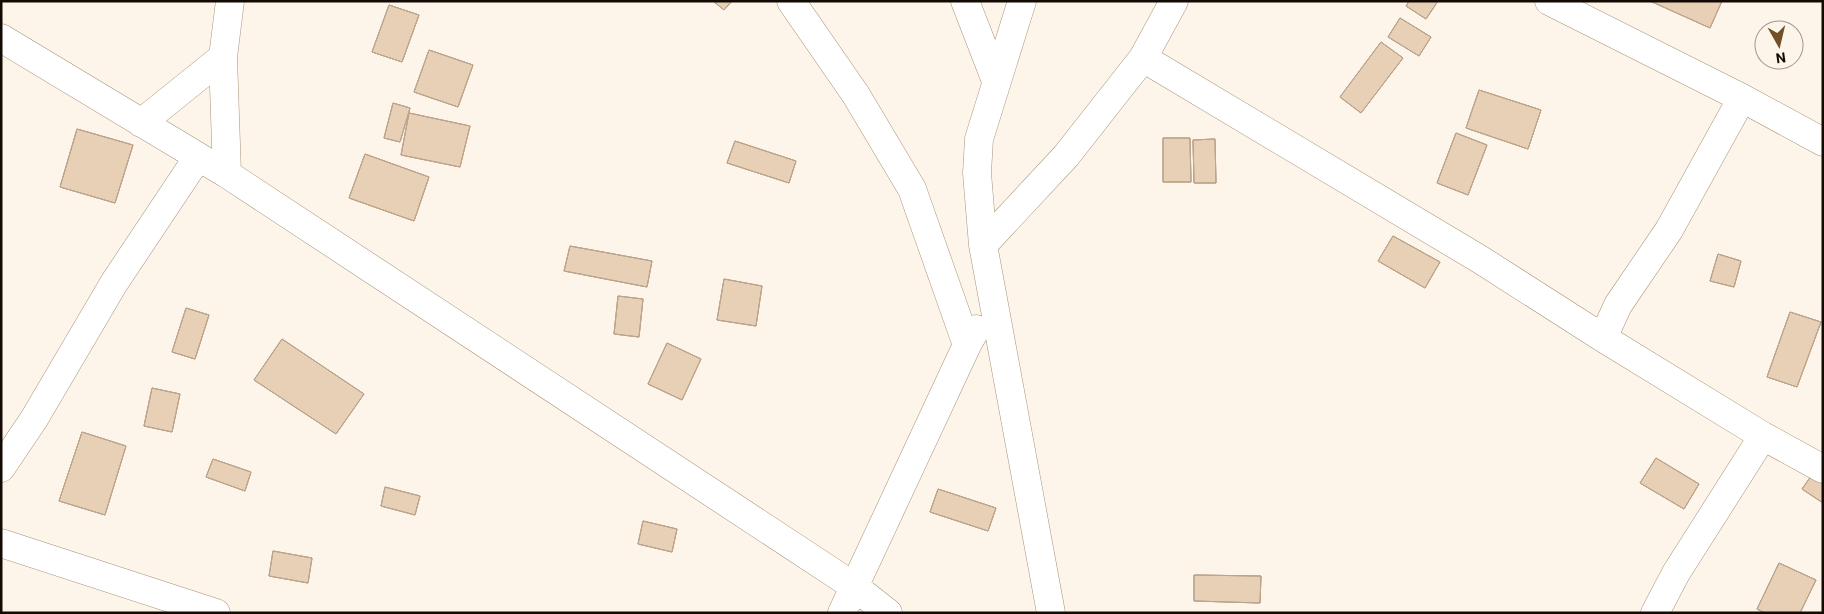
<svg xmlns="http://www.w3.org/2000/svg" width="1824" height="614" font-family="Roboto,sans-serif">
  <rect width="100%" height="100%" fill="#fef5ea"/>
  <!-- building -->
  <path fill="#e7d0b5" stroke="#bca58c" d="M713,1H732L724,10Z
    M713,1H732L724,10Z
    M713,1H732L724,10Z
    M1409,1H1438L1426,19L1406,6Z
    M1409,1H1438L1426,19L1406,6Z
    M1409,1H1438L1426,19L1406,6Z
    M1650,1H1722L1710,28Z
    M1650,1H1722L1710,28Z
    M1650,1H1722L1710,28Z
    M389,5L419,15L402,62L372,52Z
    M389,5L419,15L402,62L372,52Z
    M389,5L419,15L402,62L372,52Z
    M1400,18L1431,37L1419,56L1388,37Z
    M1400,18L1431,37L1419,56L1388,37Z
    M1400,18L1431,37L1419,56L1388,37Z
    M1381,42L1403,58L1361,113L1340,97Z
    M1381,42L1403,58L1361,113L1340,97Z
    M1381,42L1403,58L1361,113L1340,97Z
    M429,50L473,65L458,107L414,92Z
    M429,50L473,65L458,107L414,92Z
    M429,50L473,65L458,107L414,92Z
    M1479,90L1541,110L1528,149L1466,128Z
    M1479,90L1541,110L1528,149L1466,128Z
    M1479,90L1541,110L1528,149L1466,128Z
    M393,103L410,108L400,142L384,138Z
    M393,103L410,108L400,142L384,138Z
    M393,103L410,108L400,142L384,138Z
    M409,113L470,126L460,167L401,155Z
    M409,113L470,126L460,167L401,155Z
    M409,113L470,126L460,167L401,155Z
    M77,129L133,145L115,203L60,187Z
    M77,129L133,145L115,203L60,187Z
    M77,129L133,145L115,203L60,187Z
    M1456,133L1487,145L1468,195L1437,183Z
    M1456,133L1487,145L1468,195L1437,183Z
    M1456,133L1487,145L1468,195L1437,183Z
    M1163,138H1190L1191,182H1163Z
    M1163,138H1190L1191,182H1163Z
    M1163,138H1190L1191,182H1163Z
    M1215,139L1216,183H1194L1193,140Z
    M1215,139L1216,183H1194L1193,140Z
    M1215,139L1216,183H1194L1193,140Z
    M735,141L796,161L789,183L727,163Z
    M735,141L796,161L789,183L727,163Z
    M735,141L796,161L789,183L727,163Z
    M365,154L429,177L414,221L349,198Z
    M365,154L429,177L414,221L349,198Z
    M365,154L429,177L414,221L349,198Z
    M1393,236L1440,262L1425,288L1378,261Z
    M1393,236L1440,262L1425,288L1378,261Z
    M1393,236L1440,262L1425,288L1378,261Z
    M570,246L652,261L647,287L564,271Z
    M570,246L652,261L647,287L564,271Z
    M570,246L652,261L647,287L564,271Z
    M1718,254L1741,261L1734,287L1710,281Z
    M1718,254L1741,261L1734,287L1710,281Z
    M1718,254L1741,261L1734,287L1710,281Z
    M724,279L762,286L756,326L717,320Z
    M724,279L762,286L756,326L717,320Z
    M724,279L762,286L756,326L717,320Z
    M618,296L643,299L639,337L614,334Z
    M618,296L643,299L639,337L614,334Z
    M618,296L643,299L639,337L614,334Z
    M186,308L209,315L195,359L172,352Z
    M186,308L209,315L195,359L172,352Z
    M186,308L209,315L195,359L172,352Z
    M1790,312L1821,322L1797,387L1767,377Z
    M1790,312L1821,322L1797,387L1767,377Z
    M1790,312L1821,322L1797,387L1767,377Z
    M282,339L364,394L336,434L254,380Z
    M282,339L364,394L336,434L254,380Z
    M282,339L364,394L336,434L254,380Z
    M667,343L701,359L682,400L648,384Z
    M667,343L701,359L682,400L648,384Z
    M667,343L701,359L682,400L648,384Z
    M152,388L180,394L172,432L144,426Z
    M152,388L180,394L172,432L144,426Z
    M152,388L180,394L172,432L144,426Z
    M82,432L126,446L105,515L59,501Z
    M82,432L126,446L105,515L59,501Z
    M82,432L126,446L105,515L59,501Z
    M1656,458L1699,484L1684,509L1640,483Z
    M1656,458L1699,484L1684,509L1640,483Z
    M1656,458L1699,484L1684,509L1640,483Z
    M213,459L251,472L245,491L206,477Z
    M213,459L251,472L245,491L206,477Z
    M213,459L251,472L245,491L206,477Z
    M1814,472L1823,478V503L1802,489Z
    M1814,472L1823,478V503L1802,489Z
    M1814,472L1823,478V503L1802,489Z
    M385,487L420,496L415,515L381,506Z
    M385,487L420,496L415,515L381,506Z
    M385,487L420,496L415,515L381,506Z
    M938,489L996,508L988,531L930,512Z
    M938,489L996,508L988,531L930,512Z
    M938,489L996,508L988,531L930,512Z
    M643,521L677,529L672,552L638,544Z
    M643,521L677,529L672,552L638,544Z
    M643,521L677,529L672,552L638,544Z
    M273,551L312,558L308,583L269,576Z
    M273,551L312,558L308,583L269,576Z
    M273,551L312,558L308,583L269,576Z
    M1779,563L1816,580L1800,613H1765L1757,609Z
    M1779,563L1816,580L1800,613H1765L1757,609Z
    M1779,563L1816,580L1800,613H1765L1757,609Z
    M1194,575L1261,576L1260,603L1194,601Z
    M1194,575L1261,576L1260,603L1194,601Z
    M1194,575L1261,576L1260,603L1194,601Z"/>
  <g fill="none" stroke-linecap="round" stroke-linejoin="round">
    <defs>
      <path id="minor" d="M791,1L856,95L912,189L967,345
        M965,1L996,81
        M1022,1L979,139L977,173L983,245L1051,613
        M1549,1L1742,98L1823,142
        M1,38L227,174L855,587L888,613
        M1143,58L1481,260L1603,338L1763,436L1823,469
        M141,123L223,57
        M227,174L223,57L230,1
        M983,245L1066,156L1143,58L1174,1
        M1603,338L1618,305L1669,230L1742,98
        M1,468L34,419L114,283L198,157
        M1,543L216,613
        M842,613L967,345L976,329
        M1655,613L1676,573L1763,436"/>
    </defs>
    <!-- minor casing -->
    <use href="#minor" stroke="#a89279" stroke-width="29"/>
    <!-- minor -->
    <use href="#minor" stroke="#fff" stroke-width="28"/>
  </g>
  <!-- border -->
  <rect width="1824" height="614" fill="none" stroke="#120a03" stroke-width="5"/>
  <!-- north arrow -->
  <g transform="translate(1779 45) rotate(172)"><circle r="24" fill="#fef5ea" stroke="#a0978e"/>
  <path d="M0-4L9 19L0 12L-9 19Z" fill="#715027"/>
  <text y="-8" font-size="14" font-weight="bold" text-anchor="middle" fill="#120a03">N</text>
  </g>
</svg>
